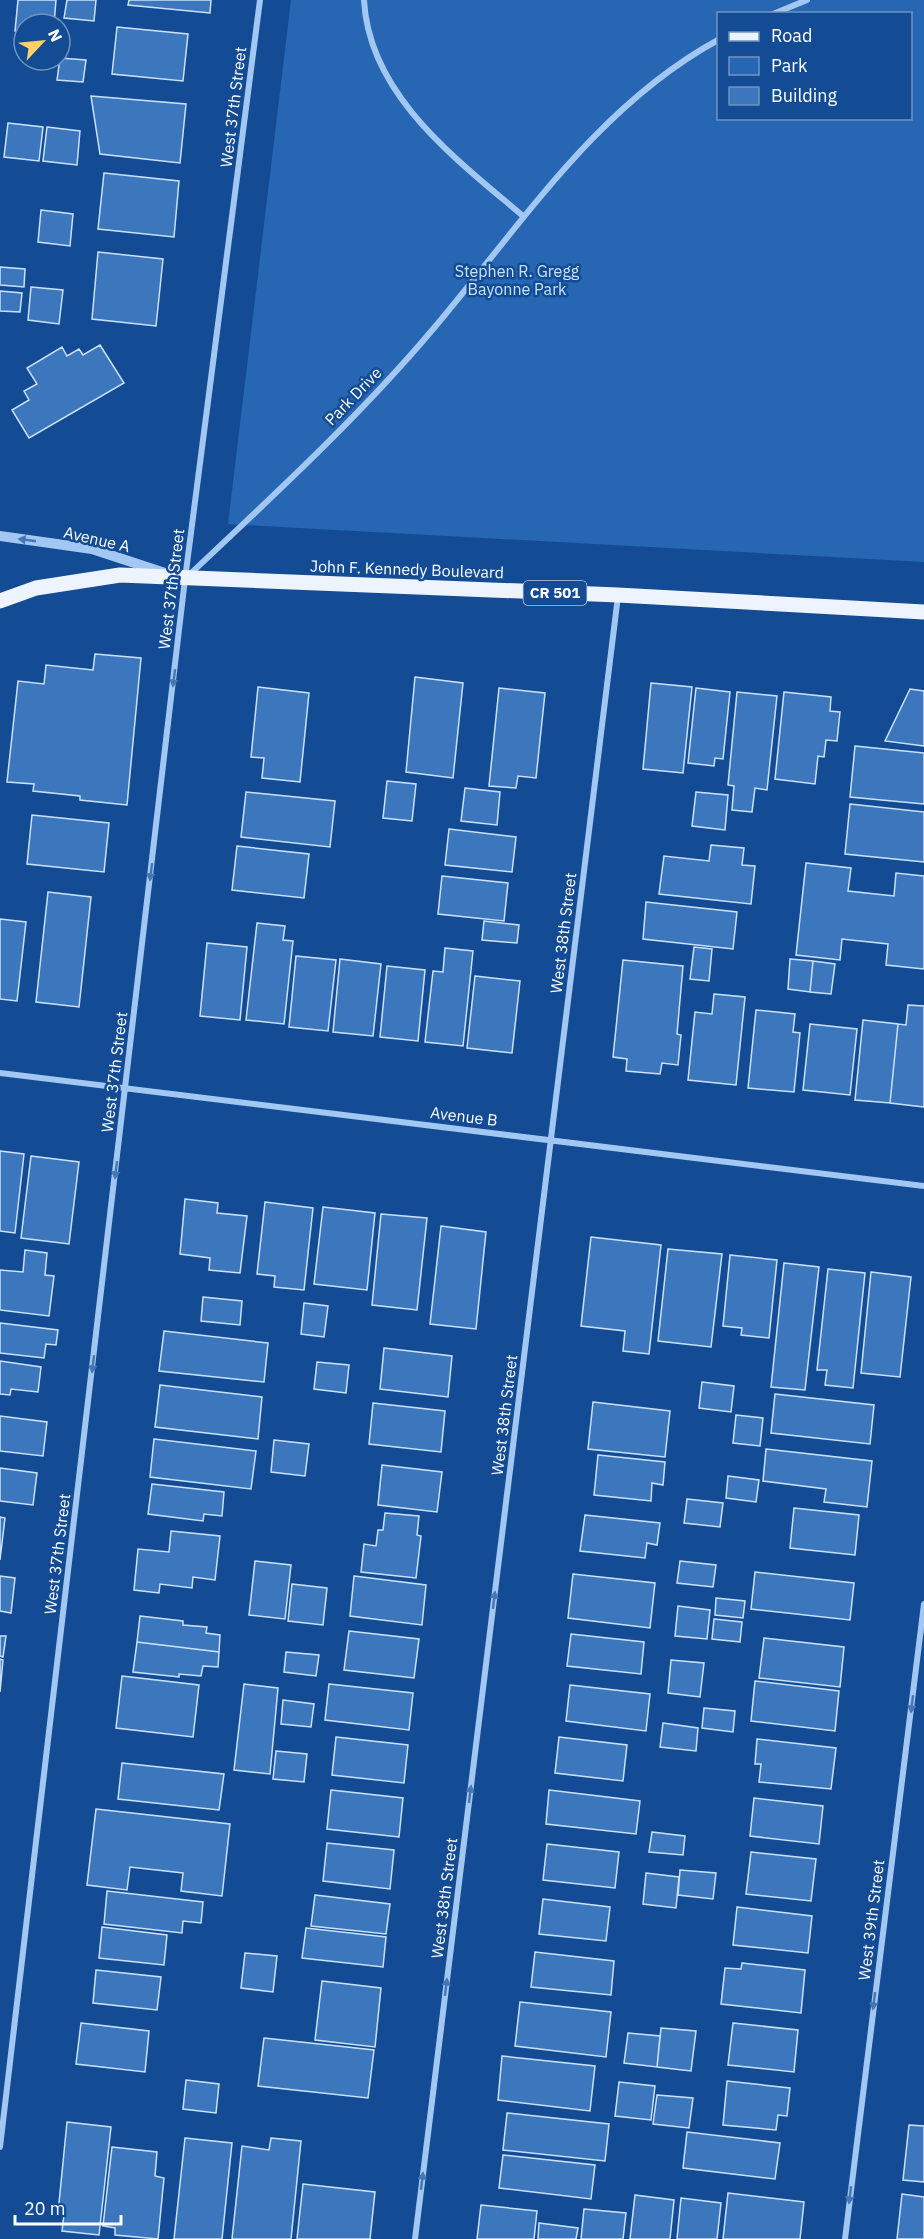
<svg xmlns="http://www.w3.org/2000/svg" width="924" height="2239" font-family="'IBM Plex Sans',sans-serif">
  <rect width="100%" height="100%" fill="#134c94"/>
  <!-- green -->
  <path fill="#2666b3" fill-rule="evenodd" d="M291,0H924V562L228,524ZM718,14H910V118H718Z"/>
  <!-- building -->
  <path fill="#3c76bc" stroke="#cae1fd" stroke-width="1.5" d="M18,0H56L54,24H24V32L15,31Z
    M67,0H96L94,21L64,18Z
    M129,0H211L210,13L128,5Z
    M117,27L188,34L183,81L112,74Z
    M60,58L86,60L83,82L57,80Z
    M91,96L186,104L180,163L100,154Z
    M8,123L43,127L39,161L4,157Z
    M47,127L80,131L77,165L43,161Z
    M104,173L179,181L174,237L98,229Z
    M41,210L73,214L70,246L38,242Z
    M98,252L163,259L156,326L92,319Z
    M0,267L25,269L24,287L0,285Z
    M31,287L63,290L59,324L28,320Z
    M0,291L22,293L20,312L0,311Z
    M100,345L124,383L29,438L12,410L29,400L24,391L37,384L27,368L62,347L67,356L79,349L83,355Z
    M95,654L141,658L127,805L80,800V796L33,791L34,784L7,782L18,681L44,684L46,665L93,670Z
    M415,677L463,683L453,778L406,772Z
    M651,683L692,687L683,773L643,769Z
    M258,687L309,693L300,782L262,778L264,758L251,757Z
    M499,688L545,693L536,778L518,776L516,788L489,786Z
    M696,688L730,692L723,759L715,758L714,766L688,763Z
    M910,689L924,691V746L885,741Z
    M737,692L777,696L767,790L755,788L752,812L732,810L734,786L728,785Z
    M784,692L831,697L830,711L840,712L837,741L826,740L824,757L818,756L815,784L775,779Z
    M855,746L924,753V804L850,797Z
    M387,781L416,784L412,821L383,818Z
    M465,788L500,792L497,825L461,821Z
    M246,792L335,801L330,847L241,837Z
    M696,792L728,795L725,830L692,826Z
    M850,804L924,812V862L845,854Z
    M32,815L109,823L104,872L27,864Z
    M449,829L516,837L512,872L445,865Z
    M711,845L744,848L742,865L755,866L751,904L659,894L664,856L709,861Z
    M237,846L309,854L304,898L232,890Z
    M806,863L851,868L848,891L894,896L896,873L924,876V969L886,965L888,944L842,939L840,960L796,955Z
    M442,876L508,883L504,921L438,914Z
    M48,892L91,897L79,1007L36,1002Z
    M646,902L737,912L733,949L643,939Z
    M0,919L26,922L17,1001L0,999Z
    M484,921L519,925L517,943L482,940Z
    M257,923L285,926L283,940L293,941L284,1024L246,1020Z
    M207,943L247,947L240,1020L200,1016Z
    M694,947L712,949L709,981L690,979Z
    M445,948L473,951L463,1046L425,1042L433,971L443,972Z
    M296,956L336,960L328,1031L289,1027Z
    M340,959L381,964L373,1036L333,1032Z
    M790,959L813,961L810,992L788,989Z
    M623,960L683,966L677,1034L681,1035L678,1065L662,1063L660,1074L626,1071L627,1059L613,1057Z
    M813,961L835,964L831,994L810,992Z
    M387,966L425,970L418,1041L380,1037Z
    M475,976L520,981L512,1053L467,1048Z
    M714,994L745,997L736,1085L688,1080L695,1012L712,1014Z
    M908,1005L924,1006V1107L890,1103L898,1024L906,1025Z
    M756,1010L795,1014L793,1032L800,1033L794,1092L748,1088Z
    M863,1020L898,1024L890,1103L855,1100Z
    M810,1024L857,1029L850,1095L803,1090Z
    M0,1151L24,1154L15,1233L0,1231Z
    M31,1156L79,1162L69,1244L21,1238Z
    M185,1199L218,1203L217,1213L247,1216L240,1273L209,1270L210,1258L180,1254Z
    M265,1202L313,1208L304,1290L274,1287L275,1276L257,1274Z
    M323,1207L375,1213L367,1290L314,1284Z
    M381,1214L427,1218L417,1310L372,1305Z
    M441,1226L486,1232L476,1329L430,1324Z
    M591,1237L661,1245L649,1354L623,1351L625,1331L581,1326Z
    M668,1249L722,1254L711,1347L658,1341Z
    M25,1250L47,1253L45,1275L54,1276L49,1316L0,1310V1270L23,1272Z
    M730,1255L777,1260L769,1338L741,1335L742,1328L723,1326Z
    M784,1263L819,1267L805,1390L771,1387Z
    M828,1269L865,1273L853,1388L825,1385L827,1370H817Z
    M871,1272L911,1277L900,1377L861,1373Z
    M203,1297L242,1301L240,1325L201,1321Z
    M304,1303L328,1306L324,1337L301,1334Z
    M0,1323L58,1330L56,1345L46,1344L44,1358L0,1353Z
    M164,1331L268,1343L264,1382L159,1371Z
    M384,1348L452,1356L448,1397L380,1389Z
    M0,1361L41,1367L38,1392L11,1389L10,1395L0,1394Z
    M317,1362L349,1365L346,1393L314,1389Z
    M702,1382L734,1386L731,1412L699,1408Z
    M160,1385L262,1397L258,1439L155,1427Z
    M775,1394L874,1405L870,1444L771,1433Z
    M593,1402L670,1411L665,1457L588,1449Z
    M373,1403L445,1411L441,1452L369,1444Z
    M736,1415L763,1418L760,1446L733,1443Z
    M0,1416L47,1422L43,1456L0,1451Z
    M154,1439L256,1451L251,1489L150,1477Z
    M274,1440L309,1444L305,1476L271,1472Z
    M766,1449L872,1461L867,1507L824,1502L826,1489L763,1481Z
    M598,1455L665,1462L663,1485L652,1483L651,1501L594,1495Z
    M382,1465L442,1472L437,1512L378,1505Z
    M0,1468L37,1473L33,1505L0,1501Z
    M728,1476L759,1480L756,1502L726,1498Z
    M152,1484L224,1492L222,1516L204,1514L203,1521L148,1514Z
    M687,1499L723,1503L720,1527L684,1523Z
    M794,1508L859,1515L855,1555L790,1548Z
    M385,1513L419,1516L417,1535L421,1536L416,1578L361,1572L364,1544L376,1546L378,1530H383Z
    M585,1515L660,1523L657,1545L647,1543L645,1558L580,1551Z
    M0,1517L5,1518L0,1560Z
    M171,1531L220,1536L215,1580L193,1577L192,1588L160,1584L159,1593L134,1590L138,1549L169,1552Z
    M255,1561L291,1565L285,1619L249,1615Z
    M680,1561L716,1565L713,1587L677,1583Z
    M755,1572L854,1583L850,1620L751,1609Z
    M573,1574L655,1583L650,1628L568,1618Z
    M0,1576L15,1578L11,1613L0,1611Z
    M354,1576L426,1585L422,1625L350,1616Z
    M292,1584L327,1588L323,1625L288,1621Z
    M716,1598L745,1601L743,1618L715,1615Z
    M678,1606L710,1610L707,1639L675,1636Z
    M140,1616L183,1621V1625L207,1627L206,1633L220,1635L219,1652L137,1642Z
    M714,1619L742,1622L740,1642L712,1639Z
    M349,1631L419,1639L414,1678L344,1670Z
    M571,1634L644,1642L641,1674L567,1666Z
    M0,1636H6L3,1657L0,1656Z
    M764,1638L844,1647L840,1687L759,1678Z
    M137,1642L219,1652L218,1667L203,1666L201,1676L179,1674V1677L133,1672Z
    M286,1652L319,1655L316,1676L284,1672Z
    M0,1659L3,1660L0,1692Z
    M671,1660L704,1663L700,1697L668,1693Z
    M122,1676L199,1685L193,1737L116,1728Z
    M755,1681L839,1691L835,1731L751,1721Z
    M244,1684L278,1688L270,1774L234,1770Z
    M329,1684L413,1693L409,1730L325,1720Z
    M570,1685L650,1694L646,1731L566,1721Z
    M283,1700L314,1704L311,1727L281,1724Z
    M704,1708L735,1711L733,1732L702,1728Z
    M663,1723L698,1728L696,1751L660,1747Z
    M336,1737L408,1745L404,1783L332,1775Z
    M559,1737L627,1745L623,1781L555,1773Z
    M757,1739L836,1748L831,1789L759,1782L761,1764H755Z
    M276,1751L307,1754L304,1782L273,1779Z
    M122,1763L224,1774L219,1810L118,1799Z
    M331,1790L403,1798L399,1837L327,1829Z
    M549,1790L640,1801L636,1834L546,1824Z
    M754,1798L823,1806L819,1844L750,1836Z
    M96,1809L230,1824L222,1896L181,1891L183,1873L130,1867L127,1890L87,1885Z
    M652,1832L685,1836L683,1855L649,1852Z
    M327,1843L394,1850L390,1889L323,1881Z
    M547,1844L619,1852L615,1888L543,1880Z
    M751,1852L816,1859L811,1901L746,1894Z
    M680,1870L716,1873L713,1899L678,1895Z
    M646,1873L679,1877L676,1908L643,1904Z
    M107,1891L203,1902L201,1923L183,1921L182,1933L104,1924Z
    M315,1895L390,1904L386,1934L311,1926Z
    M543,1899L610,1907L606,1941L539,1934Z
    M737,1907L812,1916L808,1953L733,1945Z
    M102,1927L167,1935L164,1965L99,1958Z
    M306,1928L386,1937L383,1967L302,1958Z
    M535,1952L614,1961L611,1995L531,1987Z
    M245,1953L277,1956L273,1992L241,1988Z
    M742,1963L805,1970L801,2013L721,2004L725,1968L741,1969Z
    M96,1970L161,1977L157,2010L93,2003Z
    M322,1981L381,1988L375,2047L315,2040Z
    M520,2002L611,2012L606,2057L515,2046Z
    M81,2023L149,2031L145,2072L76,2064Z
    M733,2023L798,2030L794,2072L728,2065Z
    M661,2028L696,2031L691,2071L657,2067Z
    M628,2033L660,2036L657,2067L624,2063Z
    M264,2038L374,2050L368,2098L258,2086Z
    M502,2056L595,2066L590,2111L498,2100Z
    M186,2080L219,2084L216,2113L183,2109Z
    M727,2081L790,2088L787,2116L778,2115L776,2130L723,2125Z
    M619,2082L655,2086L651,2120L615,2116Z
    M657,2095L693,2098L689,2128L653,2124Z
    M507,2113L609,2124L605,2161L503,2150Z
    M67,2122L111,2127L99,2235L62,2231L64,2214L58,2213Z
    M909,2125L924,2126V2182L903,2180Z
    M687,2132L780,2143L775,2179L683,2168Z
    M185,2138L232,2143L222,2239H174Z
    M271,2138L301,2141L291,2239H232L242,2146L269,2150Z
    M112,2147L157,2152L155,2176L164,2178L158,2239L115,2235V2228L103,2226Z
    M503,2155L595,2165L591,2199L499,2188Z
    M303,2184L375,2192L370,2239H297Z
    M728,2193L804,2202L800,2239H723Z
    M902,2194L924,2197V2239H897Z
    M635,2195L674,2200L670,2239H630Z
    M681,2198L721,2203L717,2239H677Z
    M481,2205L537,2211L534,2239H477Z
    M584,2209L626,2213L623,2239H581Z
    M539,2223L578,2228L576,2239H538Z"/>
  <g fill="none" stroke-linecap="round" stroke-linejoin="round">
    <!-- minor -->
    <path stroke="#a2c7f2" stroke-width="6" d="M364,0C369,95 456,159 523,216
      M773,14L807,0
      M188,576C273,496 359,417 434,328C521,225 597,106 718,40
      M0,1073L924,1186
      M0,2147L185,579L260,0
      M415,2239L618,596
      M845,2239L924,1604"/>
    <!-- tertiary -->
    <path stroke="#a2c7f2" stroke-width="10" d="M0,536L92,549L165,573"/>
    <!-- primary -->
    <path stroke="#edf4ff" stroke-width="15" d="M0,601L36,588L120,575L618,595L924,612"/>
  </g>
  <!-- one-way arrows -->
  <defs><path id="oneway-solid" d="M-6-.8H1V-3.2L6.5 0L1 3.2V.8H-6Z" transform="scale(1.5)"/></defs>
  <g fill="#4577b5">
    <use href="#oneway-solid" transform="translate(27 540) rotate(-172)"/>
    <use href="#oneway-solid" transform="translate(174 678) rotate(97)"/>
    <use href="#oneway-solid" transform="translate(151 872) rotate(97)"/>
    <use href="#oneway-solid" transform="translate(116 1170) rotate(97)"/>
    <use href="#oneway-solid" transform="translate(93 1364) rotate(97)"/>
    <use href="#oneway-solid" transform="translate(494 1600) rotate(-83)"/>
    <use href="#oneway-solid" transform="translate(912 1704) rotate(97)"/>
    <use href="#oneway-solid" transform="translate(470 1794) rotate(-83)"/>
    <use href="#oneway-solid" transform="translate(446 1987) rotate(-83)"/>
    <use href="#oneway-solid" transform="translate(874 2001) rotate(97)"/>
    <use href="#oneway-solid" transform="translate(422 2181) rotate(-83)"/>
    <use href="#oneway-solid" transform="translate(850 2195) rotate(97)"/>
  </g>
  <g text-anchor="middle" stroke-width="5" stroke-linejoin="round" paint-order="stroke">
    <!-- shield labels -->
    <rect fill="#134c94" stroke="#b8c9df" stroke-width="1.5" x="523.5" y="581" width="63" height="24" rx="4.5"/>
    <g font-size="15" font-weight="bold" fill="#fff">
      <text x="555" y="598">CR 501</text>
    </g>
    <!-- street labels -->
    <g font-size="16" fill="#fff" stroke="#134c94">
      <text transform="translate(233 107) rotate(-83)" y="6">West 37th Street</text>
      <text transform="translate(353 396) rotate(-46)" y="6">Park Drive</text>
      <text transform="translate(97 539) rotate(13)" y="6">Avenue A</text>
      <text transform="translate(407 569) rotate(2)" y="6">John F. Kennedy Boulevard</text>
      <text transform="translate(171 589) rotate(-83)" y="6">West 37th Street</text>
      <text transform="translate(563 933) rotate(-83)" y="6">West 38th Street</text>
      <text transform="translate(114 1072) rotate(-83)" y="6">West 37th Street</text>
      <text transform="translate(464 1116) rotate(7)" y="6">Avenue B</text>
      <text transform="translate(504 1415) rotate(-83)" y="6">West 38th Street</text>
      <text transform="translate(57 1554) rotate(-83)" y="6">West 37th Street</text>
      <text transform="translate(444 1898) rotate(-83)" y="6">West 38th Street</text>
      <text transform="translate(871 1920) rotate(-83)" y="6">West 39th Street</text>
    </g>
    <!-- park labels -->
    <g font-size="16" fill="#cae1fd" stroke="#134c94">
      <text x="517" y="277">Stephen R. Gregg<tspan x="517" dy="18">Bayonne Park</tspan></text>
    </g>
  </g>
  <!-- legend -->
  <rect x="717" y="12" width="195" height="108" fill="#134c94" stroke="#7194bf" stroke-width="1.5"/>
  <rect x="729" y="32" width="30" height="9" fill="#edf4ff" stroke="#7194bf" stroke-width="1.5"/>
  <text x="771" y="42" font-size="18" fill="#ffffff">Road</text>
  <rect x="729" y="57" width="30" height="18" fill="#2666b3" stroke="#7194bf" stroke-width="1.5"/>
  <text x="771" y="72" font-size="18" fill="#ffffff">Park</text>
  <rect x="729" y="87" width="30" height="18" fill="#3c76bc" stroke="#7194bf" stroke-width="1.5"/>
  <text x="771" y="102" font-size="18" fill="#ffffff">Building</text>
  <!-- north arrow -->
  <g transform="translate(42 42) rotate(64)"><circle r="28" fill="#134c94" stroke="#7194bf" stroke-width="1.5"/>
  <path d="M0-4.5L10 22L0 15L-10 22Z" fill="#ffd263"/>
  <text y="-9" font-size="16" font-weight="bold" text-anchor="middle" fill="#ffffff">N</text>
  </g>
  <!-- scale -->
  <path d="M15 2215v9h106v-9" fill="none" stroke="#ffffff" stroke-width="3"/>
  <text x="24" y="2215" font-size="18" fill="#ffffff" stroke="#134c94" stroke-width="4.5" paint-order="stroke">20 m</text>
</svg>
